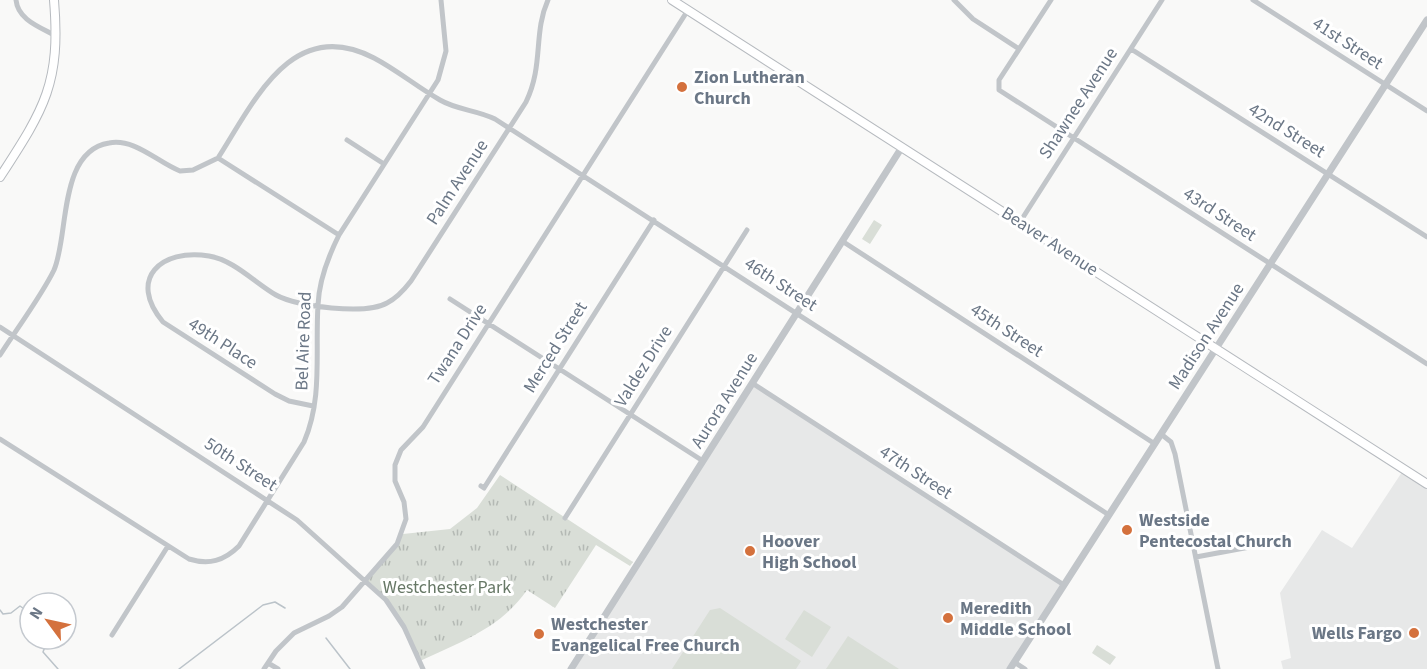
<svg xmlns="http://www.w3.org/2000/svg" width="1427" height="669" font-family="'Source Sans 3',sans-serif">
  <defs>
    <pattern id="grass-tufts" width="24" height="20" patternUnits="userSpaceOnUse" patternTransform="scale(1.5)"><rect width="24" height="20" fill="#d9ded7"/><path d="M3 7l-1-3M5 7V3M7 7l1-3M15 17l-1-3M17 17v-4M19 17l1-3" fill="none" stroke="#b4b9b4"/></pattern>
  </defs>
  <rect width="100%" height="100%" fill="#f9f9f8"/>
  <!-- built -->
  <path fill="#e7e8e8" d="M752,383L1064,585L1010,669H571Z
    M1404,469L1427,484V669H1283L1281,661L1291,658L1280,593L1322,530L1352,548Z"/>
  <!-- grass -->
  <path fill="url(#grass-tufts)" d="M500,475L633,562L630,566L596,545L555,608L527,590C501,628 460,642 420,661L394,610L365,581L403,534L450,529L477,508Z"/>
  <!-- pitch -->
  <path fill="#d9ded7" d="M874,220L882,225L870,244L862,239Z
    M720,608L801,661L796,669H672L710,610Z
    M804,610L831,627L812,657L785,639Z
    M848,636L899,669H826Z
    M1097,645L1116,657L1110,665L1092,653Z"/>
  <g fill="none" stroke-linecap="round" stroke-linejoin="round">
    <!-- stream -->
    <path stroke="#bbc3c9" stroke-width="1.5" d="M0,610L3,614L11,613L20,606L30,613
      M326,638L350,669
      M48,639L43,652L58,669
      M179,669L263,605L275,602L285,608"/>
    <defs>
      <path id="secondary" d="M672,0L1427,484
        M0,177C44,109 61,84 54,0"/>
    </defs>
    <!-- secondary casing -->
    <use href="#secondary" stroke="#b6babf" stroke-width="10"/>
    <!-- minor -->
    <path stroke="#c1c5c9" stroke-width="5" d="M16,0C18,20 40,27 56,36
      M954,0L973,19L1019,49
      M1051,0L999,80V90L1427,364
      M1253,0L1427,111
      M1131,49L1427,237
      M347,140L384,164
      M218,158L339,235
      M1020,222L1162,0
      M842,241L1155,444
      M450,299L703,461
      M0,327L297,520L386,600L404,627L423,669
      M0,355C16,330 42,295 54,270C69,236 58,151 109,143C135,138 157,162 180,171L193,170L218,158C254,102 292,15 374,58C397,70 417,87 440,100C457,110 477,110 495,119L1109,515
      M752,383L1064,585
      M313,406L289,401L275,394L163,322C127,279 161,248 209,256C234,260 255,283 276,295C297,307 366,315 387,303C397,298 404,290 411,281L526,102C544,65 533,33 548,0
      M1161,434L1171,442L1175,454L1218,669
      M0,439L189,559C209,565 224,561 239,546L304,442C323,398 315,352 318,305C319,280 328,257 339,235L438,80L446,51L441,0
      M481,486L484,488L654,220
      M565,518L747,230
      M1196,557L1266,544
      M112,635L168,546
      M1014,662L1025,669
      M268,663L278,669
      M264,669L276,651L294,633L329,616L342,607L397,544L406,519L404,502L395,481V465L401,450L423,427L688,10"/>
    <!-- tertiary -->
    <path stroke="#c1c5c9" stroke-width="7" d="M571,669L902,147
      M1010,669L1427,20"/>
    <!-- secondary -->
    <use href="#secondary" stroke="#fff" stroke-width="8"/>
  </g>
  <!-- markers -->
  <g fill="#d4713d" stroke="#fff" stroke-width="2">
    <circle cx="682" cy="87" r="6"/>
    <circle cx="1127" cy="530" r="6"/>
    <circle cx="750" cy="551" r="6"/>
    <circle cx="948" cy="618" r="6"/>
    <circle cx="1414" cy="633" r="6"/>
    <circle cx="539" cy="634" r="6"/>
  </g>
  <g text-anchor="middle" stroke-width="6" stroke-linejoin="round" paint-order="stroke">
    <!-- street labels -->
    <g font-size="18" fill="#6b7786" stroke="#fff">
      <text transform="translate(1348 43) rotate(33)" y="6">41st Street</text>
      <text transform="translate(1078 103) rotate(-57)" y="6">Shawnee Avenue</text>
      <text transform="translate(1287 130) rotate(32)" y="6">42nd Street</text>
      <text transform="translate(457 182) rotate(-57)" y="6">Palm Avenue</text>
      <text transform="translate(1220 214) rotate(33)" y="6">43rd Street</text>
      <text transform="translate(1050 241) rotate(33)" y="6">Beaver Avenue</text>
      <text transform="translate(781 284) rotate(33)" y="6">46th Street</text>
      <text transform="translate(1007 330) rotate(33)" y="6">45th Street</text>
      <text transform="translate(1206 336) rotate(-57)" y="6">Madison Avenue</text>
      <text transform="translate(303 341) rotate(-88)" y="6">Bel Aire Road</text>
      <text transform="translate(223 343) rotate(33)" y="6">49th Place</text>
      <text transform="translate(457 344) rotate(-57)" y="6">Twana Drive</text>
      <text transform="translate(555 347) rotate(-58)" y="6">Merced Street</text>
      <text transform="translate(643 366) rotate(-58)" y="6">Valdez Drive</text>
      <text transform="translate(724 400) rotate(-58)" y="6">Aurora Avenue</text>
      <text transform="translate(241 464) rotate(33)" y="6">50th Street</text>
      <text transform="translate(916 472) rotate(33)" y="6">47th Street</text>
    </g>
    <!-- poi labels -->
    <g font-size="18" font-weight="bold" fill="#6b7786" stroke="#fff" text-anchor="start">
      <text x="694" y="83">Zion Lutheran<tspan x="694" dy="21">Church</tspan></text>
      <text x="1139" y="526">Westside<tspan x="1139" dy="21">Pentecostal Church</tspan></text>
      <text x="762" y="547">Hoover<tspan x="762" dy="21">High School</tspan></text>
      <text x="960" y="614">Meredith<tspan x="960" dy="21">Middle School</tspan></text>
      <text x="551" y="630">Westchester<tspan x="551" dy="21">Evangelical Free Church</tspan></text>
      <text x="1402" y="639" text-anchor="end">Wells Fargo</text>
    </g>
    <!-- park labels -->
    <g font-size="18" fill="#677866" stroke="#fff">
      <text x="447" y="593">Westchester Park</text>
    </g>
  </g>
  <!-- north arrow -->
  <g transform="translate(48 621) rotate(303)"><circle r="28" fill="#ffffff" stroke="#c4c9cf" stroke-width="1.5"/>
  <path d="M0-4.5L10 22L0 15L-10 22Z" fill="#d4713d"/>
  <text y="-9" font-size="16" font-weight="bold" text-anchor="middle" fill="#6b7786">N</text>
  </g>
</svg>
